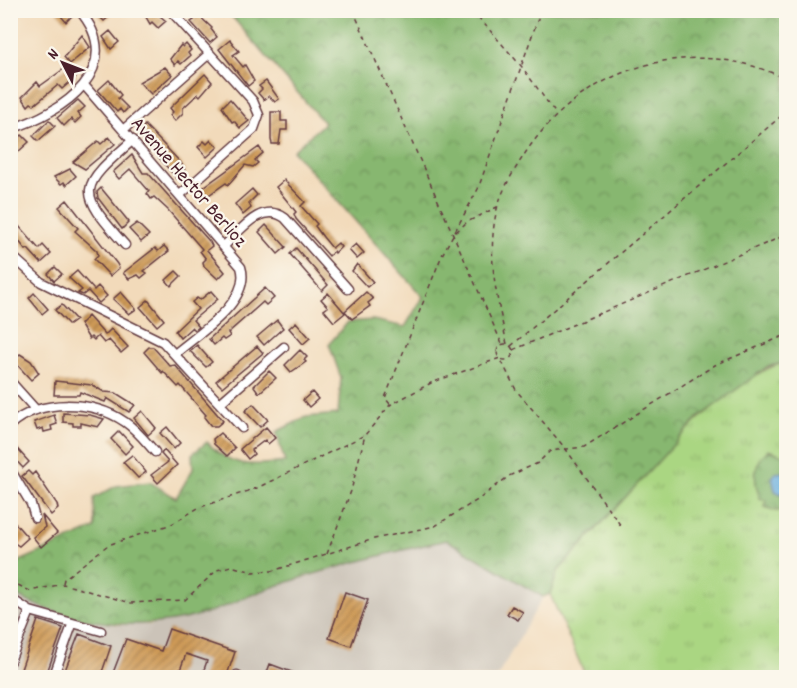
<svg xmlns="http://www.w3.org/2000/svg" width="797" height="688" font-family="Dekko,sans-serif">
  <defs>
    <pattern id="grass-tufts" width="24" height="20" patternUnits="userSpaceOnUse" patternTransform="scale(1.5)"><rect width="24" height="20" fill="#aad682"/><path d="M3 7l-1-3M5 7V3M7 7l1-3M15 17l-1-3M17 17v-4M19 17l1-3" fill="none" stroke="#94b770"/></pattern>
    <pattern id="forest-crowns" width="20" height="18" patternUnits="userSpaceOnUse" patternTransform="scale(1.5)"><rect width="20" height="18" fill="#87b770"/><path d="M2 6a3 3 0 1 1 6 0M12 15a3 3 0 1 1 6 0" fill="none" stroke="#70945c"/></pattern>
    <pattern id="building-hatch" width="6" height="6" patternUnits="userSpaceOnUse" patternTransform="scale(1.5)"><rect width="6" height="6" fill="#ce9a57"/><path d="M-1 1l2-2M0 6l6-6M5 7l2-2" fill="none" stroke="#a97d48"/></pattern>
  </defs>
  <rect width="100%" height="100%" fill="#fbf7ec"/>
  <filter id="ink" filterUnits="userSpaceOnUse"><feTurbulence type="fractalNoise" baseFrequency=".0167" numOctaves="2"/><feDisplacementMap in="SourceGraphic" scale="12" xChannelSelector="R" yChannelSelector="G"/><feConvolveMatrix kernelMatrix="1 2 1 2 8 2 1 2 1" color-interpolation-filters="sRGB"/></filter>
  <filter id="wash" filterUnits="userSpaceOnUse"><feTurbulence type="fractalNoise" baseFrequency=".008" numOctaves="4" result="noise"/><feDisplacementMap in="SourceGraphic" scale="24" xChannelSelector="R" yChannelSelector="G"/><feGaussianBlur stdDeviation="1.35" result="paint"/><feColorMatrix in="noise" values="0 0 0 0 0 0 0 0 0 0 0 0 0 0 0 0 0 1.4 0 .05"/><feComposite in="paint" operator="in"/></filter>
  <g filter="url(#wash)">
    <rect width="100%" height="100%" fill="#f2daba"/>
    <!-- industrial -->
    <path fill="#cbc3b8" d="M447,540L543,597L497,677L11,678L10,593L68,617L118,625H150L203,614L267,589L369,558Z"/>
    <!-- grass -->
    <path fill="url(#grass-tufts)" stroke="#7a7a56" stroke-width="1.5" d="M786,362V677H586L550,594L558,571C610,514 715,380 786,362Z"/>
    <!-- forest -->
    <path fill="url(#forest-crowns)" stroke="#686b4e" stroke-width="1.5" d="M227,11H786V362L767,367L698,418L558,571L550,594L543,597L447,540C387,553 326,569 267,589C246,596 226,607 204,614C139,633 71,625 11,593V565L95,528L94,498L116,486L150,482L176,498L193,469L192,454L207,442C231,468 252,466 285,462L276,432L306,417L338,414L341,378L329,344L348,322L373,320L405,327L423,297L293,151L324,123Z
      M768,450L786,456V473L784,472L775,483L781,494L786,491V510L776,511L765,507L766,501L760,498C753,479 753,464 768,450Z"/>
    <!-- water -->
    <path fill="#68aede" stroke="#596684" stroke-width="1.5" d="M784,472L786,473V491L781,494L775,491L772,478L775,473Z"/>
    <g id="blocks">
      <!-- building -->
      <path fill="url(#building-hatch)" d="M56,10H68L72,16L66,22Z
        M102,10H107L111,15L104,21L97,14Z
        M142,10L154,11L166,21L158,28L152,22L150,24Z
        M196,13L212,28L211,29L217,37L210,43L191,22L194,20L192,17Z
        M110,31L119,42L111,49L103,37Z
        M82,35L90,47L70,64L64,57Z
        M230,40L239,51L233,55L243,67L245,65L254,81L248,86L219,49Z
        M186,44L191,50L188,53L190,56L181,64L178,61L175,65L170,59L181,45L183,47Z
        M68,66L77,76L62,89L58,85L34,105L31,103L28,106L22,97L37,82L40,86Z
        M165,67L172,75L151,94L139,82Z
        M205,74L212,82L200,96L198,94L183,108V113L175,121L170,115L173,112L170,108Z
        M109,80L121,95L118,98L128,108L123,113L120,109L117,112L98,90Z
        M266,81L279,99L275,102L269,96L264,100L258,93L262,89L259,86Z
        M230,99L249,121L240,128L234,121L232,122L222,107Z
        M78,100L85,107L78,113L81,117L75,123L71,119L64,126L57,118Z
        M271,112H281V121H287V130H281L279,144H272L271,140Z
        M49,120L55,126L38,141L33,136Z
        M145,125L181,163L185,171L177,179L141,136L143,134L140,131Z
        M22,135L29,142L18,152L12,144Z
        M109,137L115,144L85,169L73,162L98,141L101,144Z
        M211,140L218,147L207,157L198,147L204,141L207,144Z
        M259,147L263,153L255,160L258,163L253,167L245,165L228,185L226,183L203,199L197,192Z
        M132,155L143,173H148L210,242L212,246L207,250L225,272L218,279L204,266L203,262L206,259L200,251L202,249L168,210L154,197L151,199L149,196L147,194L149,191L130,169L119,179L113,172Z
        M70,169L76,176L66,185L64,182L61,184L54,177Z
        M284,180L305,202L301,206L317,224L315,226L323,237L332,248L338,243L341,247L335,253L334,251L329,256L296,219L294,214L296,212L276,187Z
        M101,188L129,222L122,229L98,198L97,192Z
        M252,189L257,195L249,203L251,208L243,215L235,204Z
        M67,200L117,264L119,268L110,276L94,259L98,255L97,251L75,231L78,228L59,207Z
        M10,216L39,249L43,245L51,254L41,263L28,249L26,250L10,230Z
        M137,223L149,235L141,242L129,229Z
        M266,225L286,247L278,254L259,232Z
        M356,244L364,253L357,259L349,250Z
        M164,246L169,251L144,271L147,273L141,278L138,275L129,279L123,273L155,248L158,251Z
        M296,248L328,285L322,291L290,254Z
        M357,264L373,282L367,287L352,271Z
        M55,267L62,274L54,281L48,274Z
        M77,271L94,290L98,286L107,296L99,303L88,291L83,295L78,293L82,290L69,278Z
        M176,271L181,276L171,286L166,280Z
        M265,288L274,298L266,305L263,302L228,333L230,336L224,340L222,338L214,345L209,339Z
        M211,291L218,299L193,320L199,327L195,330L192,327L180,338L175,331L198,309L192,302L197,298L200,300Z
        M121,292L136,309L129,314L113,299Z
        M366,292L373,299L368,303L370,306L352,319L345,311Z
        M34,293L48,309L42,314L29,298Z
        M328,293L345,313L334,322L324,310L328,307L321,299Z
        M148,300L164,320L157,326L140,307Z
        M62,305L76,320L69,325L55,310Z
        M88,316L105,335L111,329L128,347L121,353L109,340L104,343L98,336L94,340L91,337L89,339L80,324Z
        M277,320L283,328L264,345L257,337Z
        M296,322L310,338L303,344L289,328Z
        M197,345L212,362L206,367L190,351Z
        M257,346L263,353L222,387L216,381Z
        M149,347H153L170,366L175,365L223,421L217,426H211L204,417L206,415L180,385L178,387L163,371L162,373L144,352Z
        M300,350L307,357L304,360L306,362L291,372L285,365Z
        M20,354L31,361L39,373L31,380L13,360Z
        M269,371L276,378L259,393L254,386Z
        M55,381L92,385L104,392L116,393L135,405L129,412L107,398L105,402L80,392L79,395H54Z
        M312,392L318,399L309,407L303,400Z
        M253,404L268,420L260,427L245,411Z
        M142,411L156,428L148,435L134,418Z
        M63,413L90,415L104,419L98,427L81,423V426H73V423L63,422Z
        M54,415L57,424L51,426L52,430L44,432L43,428L37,430L34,422Z
        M167,427L180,443L174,449L160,433Z
        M266,427L275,438L268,444L265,440L252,450L254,454L248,459L240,449Z
        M119,431L133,446L125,454L111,439Z
        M220,433L235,448L227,456L214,444L213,439Z
        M10,441L29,462L23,468L10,454Z
        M164,450L177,465L158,483L151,475L168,462L161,454Z
        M132,455L146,472L138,478L123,462Z
        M28,471L32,475L35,472L57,504L58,509L51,515L22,476Z
        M42,515L57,533L41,547L33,537L45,527Z
        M14,522L28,538L19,546L10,540V525Z
        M345,592L368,600L351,646L329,638Z
        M512,606L523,612L518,620L507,614Z
        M38,620L63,628L45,678H18Z
        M169,629L235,652L226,678H201L207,661L186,654L177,678H111L126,639L161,651Z
        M79,634L111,646L100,678H62Z
        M270,664L305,677V678H265Z"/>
    </g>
  </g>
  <g filter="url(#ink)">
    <use href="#blocks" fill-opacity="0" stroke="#633b40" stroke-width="1.5"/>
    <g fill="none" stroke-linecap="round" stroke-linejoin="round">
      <defs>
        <path id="minor" d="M170,10L253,101L259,115L254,129L181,194
          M84,85L241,267C252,301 198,334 176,353
          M10,129C63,113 129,68 79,10
          M123,130L209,54
          M125,245C76,190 78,188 133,140
          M225,245C241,230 261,201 285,218L348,289
          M10,254L41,282L163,342L242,428
          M10,267L17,261
          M10,381L36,410
          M220,403L284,347
          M10,425C41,398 92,400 125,422C137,430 146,442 155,452
          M10,469L31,504L35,518
          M10,598L30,611L101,631
          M10,661L30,611
          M53,678L72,625
          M236,678L237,675"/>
      </defs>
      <!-- minor casing -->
      <use href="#minor" stroke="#633b40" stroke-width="11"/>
      <!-- path -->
      <path stroke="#633b40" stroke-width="1.5" stroke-dasharray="4.5 4.5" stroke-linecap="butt" d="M353,10L502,344
        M472,10L522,67L556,114
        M456,232L467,222L497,207
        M507,344C497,299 486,255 497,209C502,189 515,169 526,152C584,66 692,33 786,79
        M497 352a8 8 0 1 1 16 0a8 8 0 1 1-16 0Z
        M511,346L786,112
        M513,350L786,235
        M390,404L385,398L442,255L478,189L541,10
        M327,554L351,491L365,435L390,405L431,383L500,358L516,390L565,448L621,526
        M10,581L30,591L63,584L131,603L185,600L217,570L231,566L253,572L272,571L374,539L435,526L479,499L509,476L538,463L550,451L584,447L715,365L786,335
        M63,583L64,579L108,545L172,524L198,508L257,488L365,435"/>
      <!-- minor -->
      <use href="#minor" stroke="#fff" stroke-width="8"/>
    </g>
  </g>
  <g text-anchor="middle" stroke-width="4.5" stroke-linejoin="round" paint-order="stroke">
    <!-- street labels -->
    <g font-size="20" fill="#4a1f2b" stroke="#fbf7ec">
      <text transform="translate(190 181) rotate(49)" y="7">Avenue Hector Berlioz</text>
    </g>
  </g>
  <!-- margin -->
  <rect width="797" height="688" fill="none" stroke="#fbf7ec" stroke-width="36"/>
  <!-- north arrow -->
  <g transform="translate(63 63) rotate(312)" stroke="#fbf7ec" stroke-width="4.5" paint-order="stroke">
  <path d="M0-4.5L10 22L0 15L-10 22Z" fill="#4a1f2b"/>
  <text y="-9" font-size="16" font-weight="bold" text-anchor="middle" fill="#4a1f2b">N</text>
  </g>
</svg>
